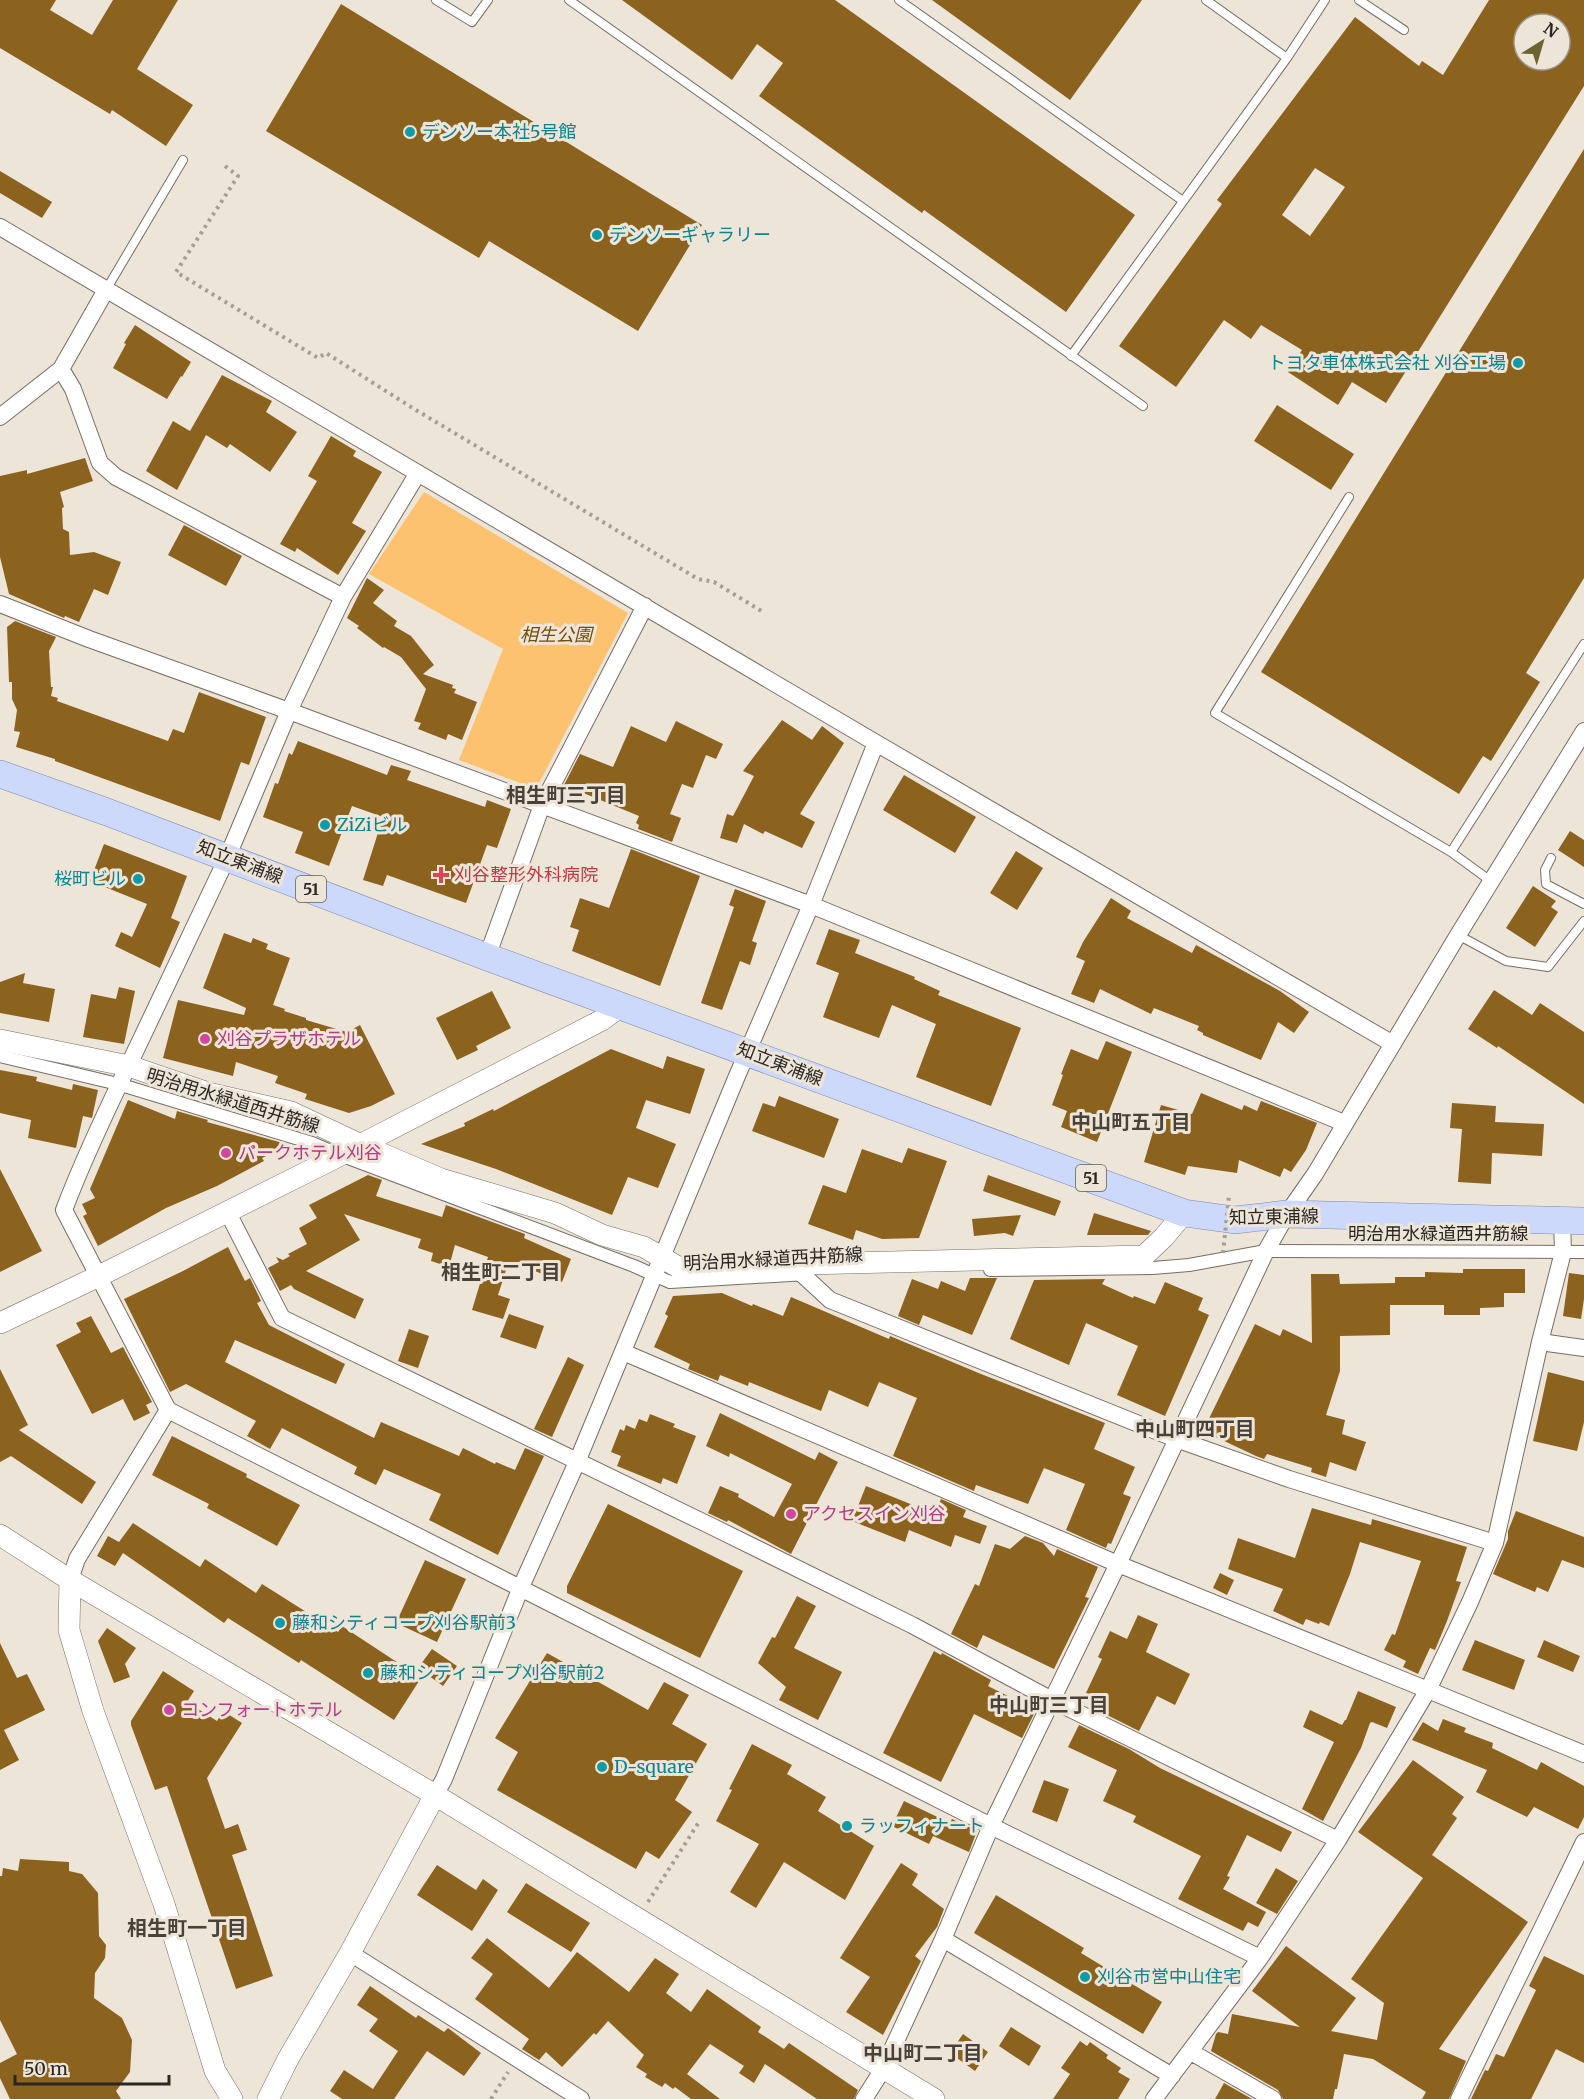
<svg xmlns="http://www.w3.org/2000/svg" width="1584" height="2099" font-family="Merriweather,'Noto Sans JP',serif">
  <rect width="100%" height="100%" fill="#eee5d9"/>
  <!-- green -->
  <path fill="#fcc270" d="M424,492L628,613L536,789L459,760L503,649L369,574Z"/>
  <!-- building -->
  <path fill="#8c621f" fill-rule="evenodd" d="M0,0H56L50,10L92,35L113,0H178L137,69L193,105L166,146L112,110L110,114L0,48Z
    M622,0H835L1135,215L1066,312L924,210L922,213L759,96L783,63L757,44L732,80Z
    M932,0H1142L1070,100Z
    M1489,0H1584V86L1386,403L1352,382L1338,405L1288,372L1302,350L1261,325L1251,339L1224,320L1176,387L1119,346L1222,204L1217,200L1355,17L1419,66L1422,61L1443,75ZM1524,24H1560V60H1524ZM1315,168L1345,187L1310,236L1282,215Z
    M341,4L702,225L638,331L489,241L479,258L266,131Z
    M1584,149V578L1526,673L1540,682L1491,761L1483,756L1459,794L1261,672Z
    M0,171L52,202L42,218L0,193Z
    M135,325L191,362L182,377L181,376L167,399L113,368L126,344L124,343Z
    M222,375L272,401L266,412L297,432L270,472L230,444L227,448L206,435L177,490L146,471L173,421L190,431Z
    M1277,405L1354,454L1331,490L1254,441Z
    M331,436L356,451L353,456L382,472L352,523L366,531L338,575L297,548L295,552L280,544L317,481L308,476Z
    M85,458L93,481L60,492L64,507L62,508L63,529L69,532L70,555L94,552L121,562L108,595L94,589L79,622L65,616L64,618L9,594L0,557V476L27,470V474Z
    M184,525L242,556L226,586L168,555Z
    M367,578L384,590L373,603L397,621L394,626L411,636L434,665L423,674L453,685L452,688L456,689L454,693L477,702L462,740L448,734L446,740L418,729L421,723L414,721L426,689L401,657L384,647L383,648L357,628L359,626L347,618Z
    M15,621L56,637L49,651L51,687H53L51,696L58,698L57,701L168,741L173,729L184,733L199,692L266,717L249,765L241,762L220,821L55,761V759L16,747L20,732L14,731L17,710L12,699V682H9L7,627Z
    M782,720L812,740L822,726L844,743L800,814L815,822L802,848L765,831L763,834L744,824L737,843L720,838L727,814L733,816L754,776L743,771Z
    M676,721L723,744L716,759L706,755L693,788L682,784L670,814L681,818L672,842L638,829L639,825L636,823L639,816L564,785L580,754L613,767L631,726L666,742Z
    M298,741L387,775L391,765L411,771L407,780L485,807L487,800L511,809L497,848L487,845L466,903L387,875L383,886L363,880L383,817L352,806L329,866L295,853L303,832L263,817L275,783L278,784L289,753L292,755Z
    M904,775L976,817L955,853L883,810Z
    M1570,831L1584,840V867L1558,850Z
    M104,844L187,876L171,918L180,922L160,968L115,946L121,932L132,937L147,904L90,881Z
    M631,849L700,876L660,986L572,951L579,930L570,927L580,898L609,908Z
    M1016,851L1043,868L1017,910L990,893Z
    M1533,886L1556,901L1551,907L1558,912L1535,947L1506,928Z
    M735,889L766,901L752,941L757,943L750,965L740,961L722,1010L701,1003L734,907L729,905Z
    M1111,898L1131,911L1127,918L1192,953L1196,945L1280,991L1309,1012L1294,1033L1278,1022L1261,1060L1203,1035V1033L1197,1030L1199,1026L1154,1008L1151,1014L1100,989L1094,1003L1071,994L1085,961L1076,957L1083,942Z
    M829,929L860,940L855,953L915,977L914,979L940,991L938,995L1021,1028L991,1106L916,1077L936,1024L892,1005L879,1038L823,1017L839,973L816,964Z
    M224,933L251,943L253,938L268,944L266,949L290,958L273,1005L285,1009L284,1011L306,1018V1020L347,1032L360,1025L395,1094L371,1106L349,1113L305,1099L307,1094L275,1083L278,1076L236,1062L233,1076L163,1058L178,1000L244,1015L246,1008L203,988Z
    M25,973L23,983L55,989L49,1022L0,1013V982Z
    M119,987L135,991L124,1044L83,1037L91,994L116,999Z
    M1494,990L1532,1015L1540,1003L1584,1032V1104L1498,1046L1497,1048L1468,1029Z
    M492,991L511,1028L476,1046L478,1050L457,1060L436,1018Z
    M1106,1041L1132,1052L1097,1142L1061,1127L1067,1111L1052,1105L1063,1075L1061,1074L1071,1049L1098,1060Z
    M611,1049L663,1069L667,1056L705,1069L690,1114L646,1100L636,1128L676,1144L658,1188L628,1177L612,1215L496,1169L421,1144L465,1126L464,1123L493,1109L494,1111Z
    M0,1070L37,1077L36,1081L72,1090L73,1084L98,1090L92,1118L83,1116L76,1148L28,1138L31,1120L0,1113Z
    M1201,1093L1242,1110L1244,1105L1257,1111L1261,1101L1317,1123L1306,1150L1291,1172L1284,1168L1280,1177L1239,1160L1237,1173L1188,1166L1185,1175L1144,1162L1161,1105L1192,1114Z
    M779,1096L839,1119L824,1158L752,1131L763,1103L775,1107Z
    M128,1100L175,1119L177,1111L208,1120L207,1122L290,1145L262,1158L264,1161L217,1186L166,1208L98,1246L83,1216L87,1214L82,1204L95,1198L90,1189Z
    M1452,1103L1496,1106L1495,1122L1544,1124L1542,1156L1492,1153L1491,1184L1458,1182L1462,1129L1450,1128Z
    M908,1148L947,1161L919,1238L882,1239L856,1230L853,1240L808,1224L823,1185L846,1193L862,1149L902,1163Z
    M0,1169L42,1251L0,1272Z
    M368,1175L382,1180L376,1196L442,1217L446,1205L525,1234L524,1238L571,1259L562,1282L515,1263L514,1266L508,1264L498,1295L510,1299L503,1319L472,1310L488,1257L455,1245L449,1267L431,1261L433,1253L418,1248L421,1239L344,1214L360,1240L306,1271L364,1299L355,1319L294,1289L291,1285L280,1291L268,1268L279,1262L276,1257L283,1260L290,1256L288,1254L307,1244L299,1228L317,1218L309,1205Z
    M988,1175L1061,1201L1055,1216L983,1191Z
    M1094,1213L1151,1231L1148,1235H1087Z
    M1021,1215L1013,1236L1005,1233L974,1236L972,1219Z
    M228,1247L245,1281L250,1278L261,1301L257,1303L269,1325L345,1364L336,1384L235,1340L225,1362L374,1438L381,1422L459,1456L463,1448L495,1464L496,1462L515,1470L525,1448L544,1456L498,1555L429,1520L441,1494L384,1469L376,1485L354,1474L357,1467L282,1428L270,1449L247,1436L256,1421L186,1384L170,1392L124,1299L183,1271Z
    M1463,1269H1525V1293H1504V1307L1480,1308V1315H1444V1305H1390V1335L1340,1336V1371L1326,1415L1345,1420L1342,1434L1366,1442L1356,1471L1330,1462L1326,1477L1311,1472L1312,1468L1267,1454L1264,1459L1256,1456L1203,1431L1255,1324L1280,1336L1283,1329L1312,1343L1311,1274H1339L1340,1284L1395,1283V1277H1425V1272L1463,1273Z
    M1569,1273L1584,1275V1299L1581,1319L1563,1316Z
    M970,1278H997L972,1335L923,1315L919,1325L898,1316L912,1279L938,1289L941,1281L965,1291Z
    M1105,1279L1102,1284L1133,1298L1134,1296L1155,1304L1165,1282L1203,1298L1198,1310L1209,1315L1165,1416L1117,1395L1138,1346L1086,1323L1069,1365L1010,1339L1034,1280Z
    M722,1293L752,1306L753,1304L783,1316L791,1297L889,1339L890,1336L981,1374L1105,1423L1094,1449L1135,1467L1123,1494L1131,1497L1111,1544L1108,1543L1106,1548L1066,1530L1085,1484L1044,1468L1028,1504L976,1485L974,1491L893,1456L917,1398L879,1382L868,1407L829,1390L821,1411L749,1382L748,1386L720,1375L718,1381L688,1369L690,1364L654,1347L668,1316L665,1314L673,1296Z
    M509,1314L544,1326L536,1349L500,1337Z
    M91,1316L111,1353L123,1347L152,1402L146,1405L150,1413L134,1421L123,1399L92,1414L56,1345L81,1332L76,1323Z
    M409,1329L429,1336L418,1368L398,1361Z
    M568,1357L584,1365L552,1437L534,1429Z
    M0,1369L28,1425L19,1430L96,1482L82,1504L11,1456L0,1462Z
    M1548,1372L1584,1381V1422L1577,1451L1533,1441Z
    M720,1413L815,1460L819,1452L838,1462L791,1554L728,1520L727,1522L708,1513L720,1486L739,1494L738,1497L774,1517L792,1484L730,1453L729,1457L706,1446Z
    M650,1414L675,1424L673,1427L696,1436L677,1484L663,1478L661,1484L617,1466L621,1456L611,1452L620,1429L624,1431L626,1425L635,1429L639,1419L647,1422Z
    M172,1436L247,1474L246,1477L300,1505L277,1546L207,1508L209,1504L152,1475Z
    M866,1486L935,1514L941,1499L966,1510L963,1517L987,1526L980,1544L955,1535L951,1547L909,1530L905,1542L852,1521Z
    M608,1504L743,1571L700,1658L567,1593V1586Z
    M1312,1508L1371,1525L1372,1519L1467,1547L1456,1581L1461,1582L1447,1621L1435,1650L1430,1648L1418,1674L1403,1667L1406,1661L1384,1650L1392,1634L1395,1635L1421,1561L1360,1542L1350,1574L1329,1626L1320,1622L1319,1624L1306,1619L1303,1625L1273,1611L1283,1589L1228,1569L1238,1538L1295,1558Z
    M1516,1511L1584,1537V1568L1562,1560L1548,1592L1537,1587L1535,1592L1493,1574L1508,1539V1531Z
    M133,1523L200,1567L205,1559L256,1593L262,1584L338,1632L342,1626L421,1678L394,1720L301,1660L299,1663L228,1618L224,1623L123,1553L115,1566L97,1556L108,1536L119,1542Z
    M1025,1536L1043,1543L1054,1556L1057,1549L1098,1567L1085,1597L1089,1598L1054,1669L983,1635L977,1648L951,1634L975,1584L979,1586L995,1544L1010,1549Z
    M425,1560L466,1579L437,1642L396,1623Z
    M1220,1573L1234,1580L1227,1595L1213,1588Z
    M797,1596L816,1606L794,1648L842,1672L818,1720L779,1700L786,1687L758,1663L772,1637L775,1638Z
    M1138,1615L1158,1624L1146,1652L1190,1674L1175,1705L1157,1696L1139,1731L1095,1709L1100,1700L1086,1693L1102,1659L1098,1657L1110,1631L1127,1639Z
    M107,1628L136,1648L125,1664L130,1677L114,1683L98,1641Z
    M1475,1640L1525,1660L1514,1690L1462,1670Z
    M1544,1640L1580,1656L1573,1672L1537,1657Z
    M0,1643L17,1678L27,1674L45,1710L4,1730L19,1760L0,1770Z
    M432,1649L457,1666L443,1686L418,1668Z
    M934,1651L941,1655L942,1653L991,1680L988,1686L1036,1710L1022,1738L974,1714L941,1782L883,1753Z
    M547,1653L648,1710L664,1682L689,1695L672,1724L707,1744L675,1800L692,1812L659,1859L646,1851L636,1869L497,1790L518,1752L495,1738Z
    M163,1671L194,1691L187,1702L217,1721L223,1711L242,1723L207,1778L225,1829L238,1824L247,1850L232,1855L273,1976L236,1989L167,1786L155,1790L131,1725V1721Z
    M1358,1691L1396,1707L1387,1728L1372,1722L1370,1723L1361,1748L1323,1821L1302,1809L1334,1742L1303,1727L1310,1710L1342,1725L1345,1720H1346Z
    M1443,1719L1466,1728L1464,1732L1493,1743L1492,1748L1537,1770L1541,1762L1584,1786V1817L1578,1829L1534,1807L1527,1817L1476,1792L1487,1770L1412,1740L1423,1722L1438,1731Z
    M1079,1725L1129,1749L1160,1768L1292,1832L1281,1852L1247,1835L1227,1876L1230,1877L1223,1889L1266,1912L1258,1927L1248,1922L1243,1931L1178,1899L1201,1856L1133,1822L1136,1816L1103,1801L1117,1770L1068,1747Z
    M752,1744L792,1765L787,1774L826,1797L818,1811L874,1846L845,1900L784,1862L756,1908L730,1892L759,1844L716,1821L732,1790L729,1789Z
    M1413,1760L1464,1797L1452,1814L1457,1818L1432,1855L1528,1922L1439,2049L1466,2061L1449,2099H1422L1426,2092L1373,2059L1344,2054L1337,2089H1335L1333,2099H1283L1278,2090L1211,2051L1216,2034L1218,2032L1228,2034L1232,2014L1300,2027L1252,1991L1286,1946L1356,1998L1331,2031L1377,2040L1384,2003L1351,1979L1423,1878L1358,1832Z
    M1044,1780L1069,1789L1057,1822L1032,1812Z
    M904,1801L950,1823L952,1819L977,1831L969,1852L933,1836L929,1844L892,1826Z
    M20,1859L69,1862V1871L82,1874L98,1893L99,1936L106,1945L105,1958L95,1973L94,1998L122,2018L132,2040L130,2072L116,2091L121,2099H10L0,2078V2063L17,2054L0,2020V1876H2L3,1868L18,1871Z
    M901,1863L918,1874L912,1885L944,1909L937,1927L915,1956L921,1961L883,2035L846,2012L870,1977L840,1958Z
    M437,1865L476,1890L483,1879L498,1890L472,1931L417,1895Z
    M1276,1868L1298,1881L1277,1914L1256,1903Z
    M526,1883L590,1923L571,1952L507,1912Z
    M996,1895L1084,1948L1081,1953L1162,2002L1143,2034L974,1933Z
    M487,1938L549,1988L577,1952L629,1992L655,1958L679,1974L666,1993L691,2012L707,1989L761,2027L758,2032L784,2049L789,2043L858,2090L854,2099H817L765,2064L754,2083L739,2073L744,2066L710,2044L687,2074L720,2099H691L675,2087L673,2089L665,2083L662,2087L645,2077L647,2074L636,2067L644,2055L608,2021L596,2035L594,2033L562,2067L546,2052L539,2060L522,2049L529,2039L475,1999L493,1974L471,1958Z
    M1544,1956L1584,1975V2063L1556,2049L1531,2099H1471L1485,2070L1488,2071L1496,2054L1504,2057L1536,1990L1529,1986Z
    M370,1986L416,2018L418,2015L444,2032L448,2028L481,2053L464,2076L427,2051L394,2099H342L330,2091L344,2070L373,2089L398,2051L369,2031L378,2019L357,2005Z
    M1011,2027L1041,2046L1029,2066L999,2046Z
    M963,2034L988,2052L975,2071L950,2053Z
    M1080,2041L1087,2046L1090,2042L1108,2055L1106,2058L1121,2068L1118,2072L1130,2079L1118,2099H1053L1070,2074L1061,2068Z
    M1224,2083L1252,2099H1215Z"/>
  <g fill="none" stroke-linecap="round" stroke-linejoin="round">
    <defs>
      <path id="service" d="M436,0L472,22L488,0
        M569,0L1143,406
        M899,0L1183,201
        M1206,0L1287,58
        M1359,0L1404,30
        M106,290L183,160
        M1071,356L1287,58L1325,0
        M1349,497L1215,713L1451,852L1492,882
        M1451,852L1584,644
        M1551,858L1545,870L1546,884L1584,904
        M1458,935L1506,961L1548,967L1584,921"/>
      <path id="pedestrian" d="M0,1056L118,1084L312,1143L340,1155L634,1266L670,1282L807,1274
        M990,1270L1153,1268L1189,1265L1266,1251L1584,1252"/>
      <path id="minor" d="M0,227L876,743L1393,1044
        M61,369L73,389L100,463L116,477L343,597L289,711L811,905L1344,1123
        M0,417L61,369L106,290
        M343,597L418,473
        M0,604L89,639L289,711L227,858L134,1054C109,1105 84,1157 64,1210L168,1410L991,1826L1260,1958
        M487,957L542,805L645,606
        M227,1211L282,1318L711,1526L912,1625L1052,1700L1338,1840
        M1562,1221L1563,1252L1540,1342L1495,1543L1470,1602L1428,1690L1584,1754
        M790,1263L830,1300L1176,1439L1289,1479L1495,1543
        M1540,1342L1584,1348
        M623,1352L1118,1564L1428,1690L1338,1840L1260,1958L1154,2099
        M70,1580L77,1559L168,1410
        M435,1795L444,1779L521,1587L577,1462L737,1076L811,905L876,743
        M943,1939L1172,2076
        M350,1953L581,2099
        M1191,2052L1273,2099
        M864,2099L883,2069L943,1939L991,1826L1118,1564L1266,1251L1287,1214L1315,1174L1458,935L1584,731
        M1459,2099L1584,1842"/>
      <path id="tertiary" d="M0,1040L129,1066L208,1093L291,1112L359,1144L441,1179L555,1213L602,1235L644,1247L678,1267L1144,1256L1164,1237L1184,1213
        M0,1323L99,1276L329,1161L602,1020L621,1006
        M0,1535L70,1580L435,1795L934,2099
        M70,1580L69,1630L93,1711L164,1904L215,2071L232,2099
        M268,2099L288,2059L350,1953L435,1795"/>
      <path id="primary" d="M0,774L107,812L487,957L1184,1213L1235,1220L1287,1214L1584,1221"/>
    </defs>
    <!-- service casing -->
    <use href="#service" stroke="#766e64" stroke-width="10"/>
    <!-- pedestrian casing -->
    <use href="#pedestrian" stroke="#766e64" stroke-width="14"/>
    <!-- minor casing -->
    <use href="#minor" stroke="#766e64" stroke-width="18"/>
    <!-- tertiary casing -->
    <use href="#tertiary" stroke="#766e64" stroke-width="22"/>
    <!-- primary casing -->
    <use href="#primary" stroke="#7d89ae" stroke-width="28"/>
    <!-- path -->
    <path stroke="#a69f96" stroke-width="4" stroke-dasharray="3 4.5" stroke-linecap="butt" d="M225,166L238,176L176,272L318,358L326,353L411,407L698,579L714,582L763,612
      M648,1902L699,1822
      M491,2099L508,2072"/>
    <!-- service -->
    <use href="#service" stroke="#fff" stroke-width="8"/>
    <!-- pedestrian -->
    <use href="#pedestrian" stroke="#fff" stroke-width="12"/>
    <!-- minor -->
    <use href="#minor" stroke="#fff" stroke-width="16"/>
    <!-- tertiary -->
    <use href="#tertiary" stroke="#fff" stroke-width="21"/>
    <!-- primary -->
    <use href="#primary" stroke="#ccd9fb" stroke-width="27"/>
    <!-- path-bridge -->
    <path stroke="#a69f96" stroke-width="4" stroke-dasharray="3 4.5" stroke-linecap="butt" d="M1223,1253L1229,1196"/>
  </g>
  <!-- markers -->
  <g fill="#0f9aa8" stroke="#eee5d9" stroke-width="2">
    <circle cx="410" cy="132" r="6"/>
    <circle cx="597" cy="235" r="6"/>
    <circle cx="1518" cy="363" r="6"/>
    <circle cx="325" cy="825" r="6"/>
    <circle cx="138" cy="879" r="6"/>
    <circle cx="280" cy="1623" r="6"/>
    <circle cx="368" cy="1673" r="6"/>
    <circle cx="602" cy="1767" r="6"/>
    <circle cx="847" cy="1826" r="6"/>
    <circle cx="1085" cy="1977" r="6"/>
  </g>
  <path fill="#e0444e" stroke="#eee5d9" stroke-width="2" d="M438 866h6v6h6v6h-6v6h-6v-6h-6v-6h6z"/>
  <g fill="#d1479c" stroke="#eee5d9" stroke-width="2">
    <circle cx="205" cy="1039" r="6"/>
    <circle cx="226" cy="1153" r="6"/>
    <circle cx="791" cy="1514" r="6"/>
    <circle cx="169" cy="1710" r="6"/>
  </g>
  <g text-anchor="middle" stroke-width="6" stroke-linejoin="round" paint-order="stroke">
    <!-- shield labels -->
    <g fill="#eee5d9" stroke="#655f59" stroke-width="1.5">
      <rect x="296" y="876" width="30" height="26" rx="4.5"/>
      <rect x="1076" y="1165" width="30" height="26" rx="4.5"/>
    </g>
    <g font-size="16" font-weight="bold" fill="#2a2622">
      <text x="311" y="895">51</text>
      <text x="1091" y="1184">51</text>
    </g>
    <!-- culture labels -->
    <g font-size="18" fill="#0d838f" stroke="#eee5d9" text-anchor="start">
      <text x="422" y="138">デンソー本社5号館</text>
      <text x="609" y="241">デンソーギャラリー</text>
      <text x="1506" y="369" text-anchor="end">トヨタ車体株式会社 刈谷工場</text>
      <text x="337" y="831">ZiZiビル</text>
      <text x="126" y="885" text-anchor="end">桜町ビル</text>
      <text x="292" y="1629">藤和シティコープ刈谷駅前3</text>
      <text x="380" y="1679">藤和シティコープ刈谷駅前2</text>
      <text x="614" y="1773">D-square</text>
      <text x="859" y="1832">ラッフィナート</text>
      <text x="1097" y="1983">刈谷市営中山住宅</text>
    </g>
    <!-- park labels -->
    <g font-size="18" font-style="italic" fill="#714b06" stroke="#eee5d9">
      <text x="556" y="641">相生公園</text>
    </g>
    <!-- street labels -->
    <g font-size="18" fill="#2a2622" stroke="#eee5d9">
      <text transform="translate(240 862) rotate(21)" y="6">知立東浦線</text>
      <text transform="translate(780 1064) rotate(21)" y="6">知立東浦線</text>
      <text transform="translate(233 1101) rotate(17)" y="6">明治用水緑道西井筋線</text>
      <text transform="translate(1274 1217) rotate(-1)" y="6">知立東浦線</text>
      <text x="1438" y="1240">明治用水緑道西井筋線</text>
      <text transform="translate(773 1259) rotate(-3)" y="6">明治用水緑道西井筋線</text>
    </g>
    <!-- health labels -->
    <g font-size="18" fill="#be3a42" stroke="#eee5d9" text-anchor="start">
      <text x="454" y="881">刈谷整形外科病院</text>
    </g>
    <!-- hotel labels -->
    <g font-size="18" fill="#b23c85" stroke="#eee5d9" text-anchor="start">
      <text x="217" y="1045">刈谷プラザホテル</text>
      <text x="238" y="1159">パークホテル刈谷</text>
      <text x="803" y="1520">アクセスイン刈谷</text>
      <text x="181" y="1716">コンフォートホテル</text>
    </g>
    <!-- neighbourhood labels -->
    <g font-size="20" font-weight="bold" fill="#4a4239" stroke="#eee5d9">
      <text x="566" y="802">相生町三丁目</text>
      <text x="1131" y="1129">中山町五丁目</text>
      <text x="501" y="1279">相生町二丁目</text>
      <text x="1195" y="1436">中山町四丁目</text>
      <text x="1049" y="1712">中山町三丁目</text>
      <text x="187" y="1935">相生町一丁目</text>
      <text x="923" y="2060">中山町二丁目</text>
    </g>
  </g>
  <!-- north arrow -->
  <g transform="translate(1542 42) rotate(37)"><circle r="28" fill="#eee5d9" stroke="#a09990" stroke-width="1.5"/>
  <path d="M0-4.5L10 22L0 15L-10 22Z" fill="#6b6330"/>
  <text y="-9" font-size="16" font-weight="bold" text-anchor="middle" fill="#2a2622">N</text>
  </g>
  <!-- scale -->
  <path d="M15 2075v9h154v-9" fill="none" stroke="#2a2622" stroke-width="3"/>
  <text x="24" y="2075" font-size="18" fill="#2a2622" stroke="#eee5d9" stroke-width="4.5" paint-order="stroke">50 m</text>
</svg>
